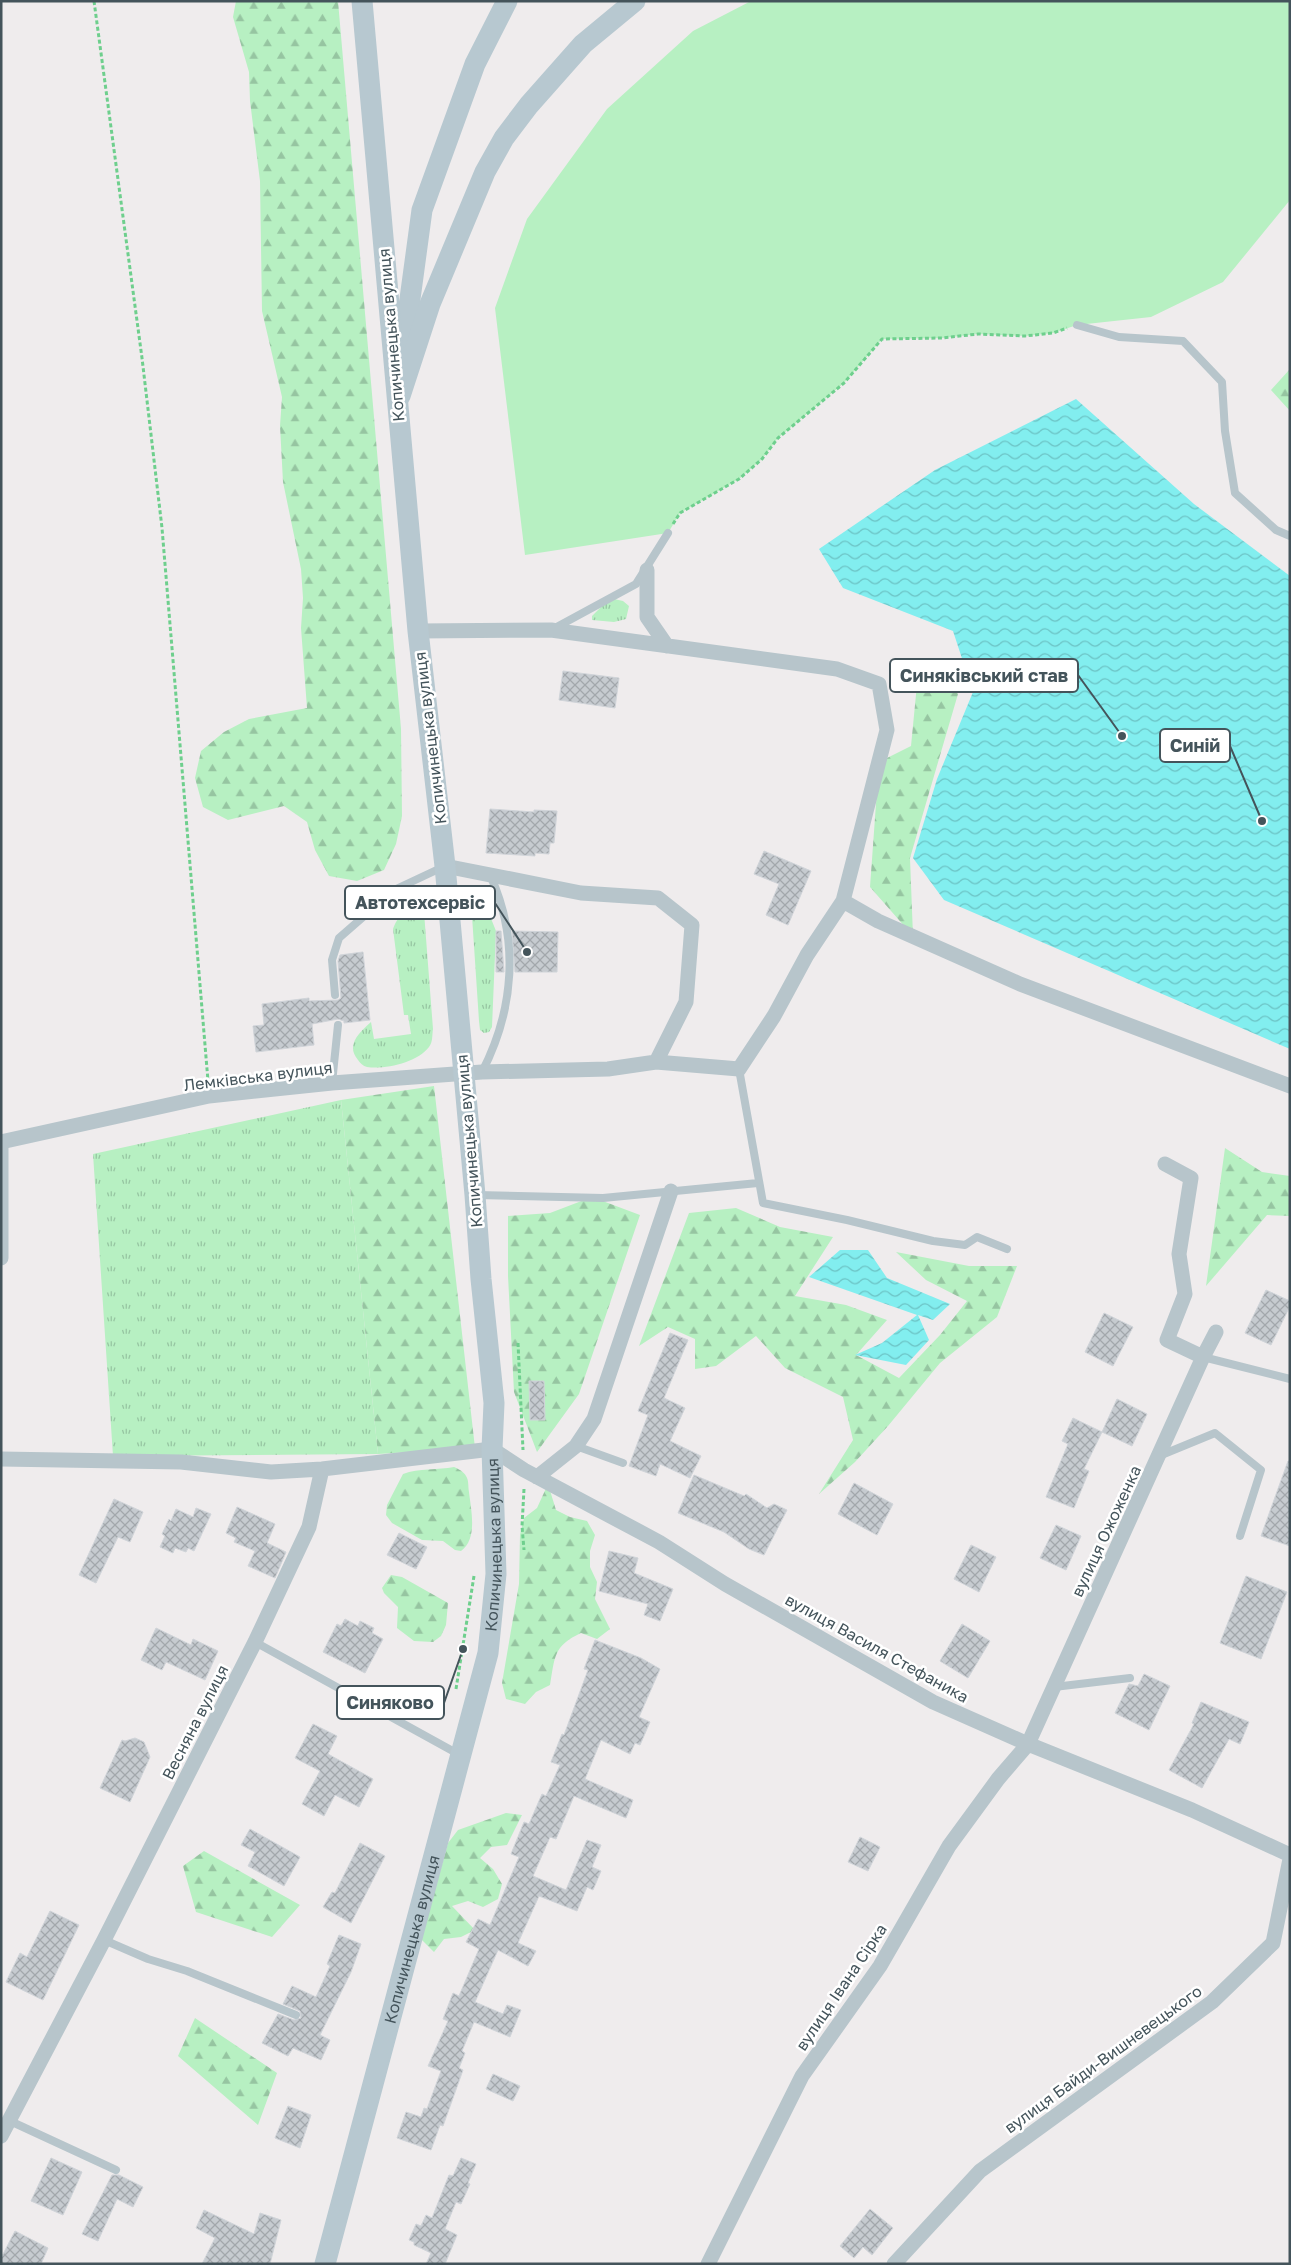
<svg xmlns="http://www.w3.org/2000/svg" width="1291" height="2265" font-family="'Golos Text',sans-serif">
  <defs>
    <pattern id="grass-tufts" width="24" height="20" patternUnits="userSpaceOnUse" patternTransform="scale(1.25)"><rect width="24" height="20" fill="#b7f0c2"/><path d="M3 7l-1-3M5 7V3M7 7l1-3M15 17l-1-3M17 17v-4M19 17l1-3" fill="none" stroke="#96c5a1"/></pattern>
    <pattern id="forest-firs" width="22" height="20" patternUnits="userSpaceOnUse" patternTransform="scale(1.25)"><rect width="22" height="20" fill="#b7f0c2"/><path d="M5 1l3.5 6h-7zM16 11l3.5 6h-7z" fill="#96c5a1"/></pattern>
    <pattern id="water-waves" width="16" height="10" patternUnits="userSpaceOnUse" patternTransform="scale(1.25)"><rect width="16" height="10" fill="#82eeef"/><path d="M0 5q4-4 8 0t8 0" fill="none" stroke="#6cc3c5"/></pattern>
    <pattern id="building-cross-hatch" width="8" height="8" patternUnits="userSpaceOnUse" patternTransform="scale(1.25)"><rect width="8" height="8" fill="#c6cbd0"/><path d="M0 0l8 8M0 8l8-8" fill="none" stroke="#a2a7ac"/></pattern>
  </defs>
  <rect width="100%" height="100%" fill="#efeced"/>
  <!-- grass -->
  <path fill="url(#grass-tufts)" d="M614,599L623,601L629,606L626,619L614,622L592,620V616L606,602Z
    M418,902L424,912L433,1029C432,1035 433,1042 429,1047C418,1062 385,1070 367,1067C363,1066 360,1063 358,1060C345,1045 360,1032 371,1022L374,1039L411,1034L408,1015H404L393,929C397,918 407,904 418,902Z
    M483,907L490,916L496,931L492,1027L489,1032L484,1033L480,1030L479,1021L472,916L478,908Z
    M341,1100L378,1454L113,1456L93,1154Z"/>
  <!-- forest -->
  <path fill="url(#forest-firs)" d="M236,1H338L401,729L402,816L396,844L384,870L357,881L329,876L315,850L307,822L284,806L228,820L203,807L195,778L201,751L224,732L249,719L307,708L301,628L303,598L301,569L283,482L280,426L282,397L262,311L260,181L250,101L249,72L233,17Z
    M1290,369V411L1271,390Z
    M934,664L958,694L910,858L913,936L870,887L879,762L911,746L918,674Z
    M434,1086L475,1448L378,1454L341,1100Z
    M1225,1148L1262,1172L1290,1176V1216L1267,1215L1206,1286Z
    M592,1197L640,1215L579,1394L537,1452L514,1392L508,1276V1216L550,1213Z
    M736,1208L780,1227L833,1237L795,1296L846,1305L887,1320L856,1355L899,1378L940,1335L967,1301L926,1280L896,1252L969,1266H1017L997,1317L940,1363L888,1426L855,1462L819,1494L853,1440L843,1397L785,1368L756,1336L716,1366L695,1369V1339L668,1327L639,1346L689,1213Z
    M454,1467C459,1469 464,1472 466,1476C469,1480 468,1487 469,1492C471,1510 478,1539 461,1551L455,1550L443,1541L422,1540L392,1523L386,1515L387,1505L403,1474C419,1468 438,1470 454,1467Z
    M548,1484L556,1510L570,1517L587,1521L595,1535L590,1551V1567L597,1582L595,1599L610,1629L597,1639L581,1633C553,1646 555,1657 550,1685L536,1692L525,1704L506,1699L502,1683L519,1584L520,1535L524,1518L537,1508Z
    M391,1575L402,1577L448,1603L446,1625L441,1636L433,1642L414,1641L397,1628L398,1607L384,1593L382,1588Z
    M506,1813L522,1815L507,1845L491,1847L480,1858L493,1869L502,1884L498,1899L483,1907L468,1901L452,1906L475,1930L461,1937L444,1939L434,1952L421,1939L448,1843L458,1830Z
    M204,1851L300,1905L272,1937L196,1912L183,1866Z
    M195,2018L277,2073L258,2125L178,2056Z"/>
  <!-- garden -->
  <path fill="#b7f0c2" d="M751,1H1290V200L1223,282L1151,317L1077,325L1053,333L1025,336L978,334L942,338L882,339L844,383L778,438L762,459L739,479L680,513L668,533L525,555L495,308L527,219L607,109L693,31Z"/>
  <!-- water -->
  <path fill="url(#water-waves)" d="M1076,399L1194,504L1290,576V1049L944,900L913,858L937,779L973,692L953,631L843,588L819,549L935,470Z
    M840,1250H868L887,1278L950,1304L933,1320L918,1315L929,1340L906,1365L855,1355L882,1343L917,1315L809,1277Z"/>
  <!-- building -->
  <path fill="url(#building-cross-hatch)" stroke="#d0d4d9" d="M563,671L619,678L615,708L559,700Z
    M490,809L534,812V810L557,811L554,843H550L549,854L535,853V856L486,853Z
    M764,851L811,871L788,925L766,915L779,884L754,874Z
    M496,931H501L504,972H496Z
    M512,931L558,932L557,972H515Z
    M363,952L370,1020L344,1023V1021L338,1019L312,1024L314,1045L256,1052L253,1026L264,1025L262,1004L309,998V1001L338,1000L341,998L338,961L340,955Z
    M1266,1290L1290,1301V1306L1271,1345L1245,1333Z
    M1104,1313L1133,1327L1113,1366L1085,1352Z
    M670,1333L688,1340L664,1398L685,1408L670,1441L701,1456L690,1478L660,1464L656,1476L629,1466L648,1415L638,1411Z
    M529,1381H544L545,1420H530Z
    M1117,1399L1147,1414L1132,1446L1102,1432Z
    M1073,1418L1102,1432L1084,1469L1089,1471L1074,1508L1046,1497L1068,1444L1062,1441Z
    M1288,1461H1290V1546L1261,1536Z
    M694,1475L744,1496L746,1494L767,1508L774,1504L787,1510L764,1555L749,1549L724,1532L678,1513Z
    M854,1483L893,1504L877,1535L838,1514Z
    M114,1499L143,1512L130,1542L118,1537L96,1583L79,1575Z
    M237,1507L275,1524L267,1543L286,1552L275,1578L248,1566L255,1551L234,1542L236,1538L226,1533Z
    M196,1508L211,1514L194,1551L188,1548L186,1552L175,1548L173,1553L160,1547L165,1536L162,1534L169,1519L171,1521L176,1509L193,1517Z
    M1056,1525L1081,1536L1066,1570L1040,1558Z
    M399,1533L427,1547L416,1569L387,1555Z
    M971,1545L996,1557L979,1592L954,1579Z
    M609,1551L638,1558L634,1573L673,1589L660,1621L644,1615L648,1604L599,1591Z
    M1246,1576L1287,1592L1261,1659L1220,1643Z
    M345,1619L358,1626L360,1621L374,1628L372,1633L383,1639L365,1673L323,1652L337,1624L341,1626Z
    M962,1624L990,1641L968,1678L940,1661Z
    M156,1628L191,1645L193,1639L218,1651L205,1680L166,1662L162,1670L141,1660Z
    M595,1640L641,1658L660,1669L639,1717L650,1722L640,1745L635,1743L630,1754L601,1740L585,1779L633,1800L626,1818L574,1796L556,1839L550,1837L533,1876L566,1890L587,1840L601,1845L592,1867L601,1871L593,1890L587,1887L577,1911L539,1896L518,1943L536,1951L528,1966L498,1950L475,2002L503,2014L507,2005L521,2010L510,2037L474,2022L462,2051L465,2053L459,2068L463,2070L443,2126L440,2125L431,2150L397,2138L406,2112L421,2117L424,2108L427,2109L441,2071L428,2066L448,2021L443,2019L453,1993L459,1996L479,1949L466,1942L478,1919L490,1925L519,1857L511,1854L524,1822L529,1824L542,1794L546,1796L560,1765L551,1762L562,1734L564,1735L588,1670L584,1669Z
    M1144,1674L1170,1686L1149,1730L1115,1713L1129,1684L1138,1686Z
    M1201,1702L1249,1722L1240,1744L1229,1739L1202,1788L1169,1770L1194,1724L1192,1723Z
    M313,1724L337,1736L328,1754L373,1779L359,1807L335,1795L324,1816L302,1804L320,1771L295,1758Z
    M135,1738L144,1742L150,1757L130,1802L100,1788L122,1740L125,1741Z
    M250,1829L300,1857L284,1886L248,1866L255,1852L241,1845Z
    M860,1837L880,1847L868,1871L848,1862Z
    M360,1843L385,1856L351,1923L323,1907L332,1892L335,1893Z
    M50,1911L79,1925L43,2000L6,1982L20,1953L27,1957Z
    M339,1935L361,1944L351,1972L320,2035L330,2040L321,2060L293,2048L288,2056L262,2043L278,2014L294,2020L301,2018L300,2011L283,2004L292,1986L316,1997L330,1966L327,1964Z
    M493,2074L520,2086L513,2101L486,2089Z
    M288,2106L311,2115L300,2148L275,2138Z
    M51,2158L82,2172L63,2215L31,2201Z
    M461,2158L476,2164L468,2183L470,2184L461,2204L456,2202L445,2229L457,2235L445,2264H426L431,2253L414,2245V2242L409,2240L416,2224L421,2226L426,2215L432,2218L449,2175L453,2176Z
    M112,2175H119L143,2187L133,2207L117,2199L98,2241L82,2234Z
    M870,2209L893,2228L872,2255L863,2247L854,2258L840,2246Z
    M204,2210L254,2234L260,2213L281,2220L270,2264H202L215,2238L196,2228Z
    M15,2231L48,2248L41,2264H1V2258Z"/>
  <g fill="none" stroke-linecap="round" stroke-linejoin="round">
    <!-- path -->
    <path stroke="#6ecf8d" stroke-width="3" stroke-dasharray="4 2.5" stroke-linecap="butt" d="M94,1L142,358L162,528L208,1081
      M673,524L680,513L739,479L762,459L778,438L844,383L882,339L942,338L978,334L1025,336L1053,333L1067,328
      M518,1343L523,1450
      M524,1489L522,1526L524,1550
      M456,1689L474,1576"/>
    <!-- service -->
    <path stroke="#b7c5cb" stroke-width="8" d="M1077,325L1119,337L1183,341L1222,382L1225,431L1235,493L1276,530L1290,536
      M553,629L636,584L668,533
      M335,995L332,960L339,938L394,890L443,867
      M739,1069L763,1203L847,1220L933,1241L965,1245L977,1237L1007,1249
      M482,1072C514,1010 520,940 490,875
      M332,1083L338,1025
      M477,1195L603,1198L758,1183
      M1203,1357L1290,1379
      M576,1446L623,1463
      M1159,1456L1215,1433L1261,1470L1240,1536
      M255,1642L460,1755
      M1054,1687L1130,1678
      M104,1940L148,1959L187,1971L296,2015
      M10,2121L116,2170"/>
    <!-- minor -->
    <path stroke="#b7c5cb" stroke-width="15" d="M647,570V617L667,646
      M418,631L551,630L837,669L879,684L887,730L843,901L878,921L1020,984L1290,1086
      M445,866L581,893L658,898L692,925L686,1002L656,1062
      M1,1142L209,1096L332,1083L482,1072L608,1069L656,1062L739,1069L774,1016L807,955L843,901
      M1165,1164L1191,1178L1179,1254L1185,1294L1167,1340L1203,1357
      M1,1258V1142
      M1,1459L181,1462L271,1472L322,1469L492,1449L524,1470L659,1542L725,1584L933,1702L1028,1744L1192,1810L1290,1855
      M537,1477L576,1446L594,1419L671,1191
      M1,2136L104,1940L255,1642L309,1527L322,1469
      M708,2264L802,2076L880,1966L949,1846L998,1779L1028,1744L1203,1357L1216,1332
      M894,2264L980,2171L1212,2002L1273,1943L1290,1859"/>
    <!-- secondary -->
    <g stroke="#b7c8d0" stroke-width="21">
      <path d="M402,358L422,210L475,64L507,1"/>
      <path d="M400,396L430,304L485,172L504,138L529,105L583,44L635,1"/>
      <path id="s1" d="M325,2264L488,1653L496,1574L492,1449L494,1403L481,1279L475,1195L445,866L418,631L362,1"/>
    </g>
  </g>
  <g text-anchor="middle" stroke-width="5" stroke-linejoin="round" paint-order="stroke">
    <!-- street labels -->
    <g font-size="16" fill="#44545b" stroke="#fff">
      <text transform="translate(391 335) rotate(-95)" y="6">Копичинецька вулиця</text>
      <text transform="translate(430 738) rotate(-97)" y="6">Копичинецька вулиця</text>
      <text transform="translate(258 1076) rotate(-7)" y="6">Лемківська вулиця</text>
      <text transform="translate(469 1141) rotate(-95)" y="6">Копичинецька вулиця</text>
      <text transform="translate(1106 1531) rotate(-65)" y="6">вулиця Ожоженка</text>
      <text dy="6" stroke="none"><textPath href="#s1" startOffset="741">Копичинецька вулиця</textPath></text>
      <text transform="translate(877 1648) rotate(29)" y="6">вулиця Василя Стефаника</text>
      <text transform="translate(195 1722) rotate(-63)" y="6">Весняна вулиця</text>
      <text dy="6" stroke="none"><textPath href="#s1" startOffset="336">Копичинецька вулиця</textPath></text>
      <text transform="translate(841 1987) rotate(-56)" y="6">вулиця Івана Сірка</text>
      <text transform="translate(1103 2059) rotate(-36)" y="6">вулиця Байди-Вишневецького</text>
    </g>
  </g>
  <!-- callouts -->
  <path fill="none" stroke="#44545b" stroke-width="2" d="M1122 736L1078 675M1262 821L1230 746M527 952L495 903M463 1649L444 1703"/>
  <g fill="#44545b" stroke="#fff" stroke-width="2">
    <circle cx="1122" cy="736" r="5"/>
    <circle cx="1262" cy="821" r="5"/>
    <circle cx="527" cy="952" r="5"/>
    <circle cx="463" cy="1649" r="5"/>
  </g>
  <g fill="#fff" stroke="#44545b" stroke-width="2">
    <rect x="890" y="659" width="188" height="33" rx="5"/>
    <rect x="1160" y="729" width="70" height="33" rx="5"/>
    <rect x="345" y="886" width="150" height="33" rx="5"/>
    <rect x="337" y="1686" width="107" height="33" rx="5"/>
  </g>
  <g font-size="18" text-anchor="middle" font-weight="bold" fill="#44545b">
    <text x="984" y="682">Синяківський став</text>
    <text x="1195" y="752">Синій</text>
    <text x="420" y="909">Автотехсервіс</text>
    <text x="390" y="1709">Синяково</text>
  </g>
  <!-- border -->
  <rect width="1291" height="2265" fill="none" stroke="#44545b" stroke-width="5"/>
</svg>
